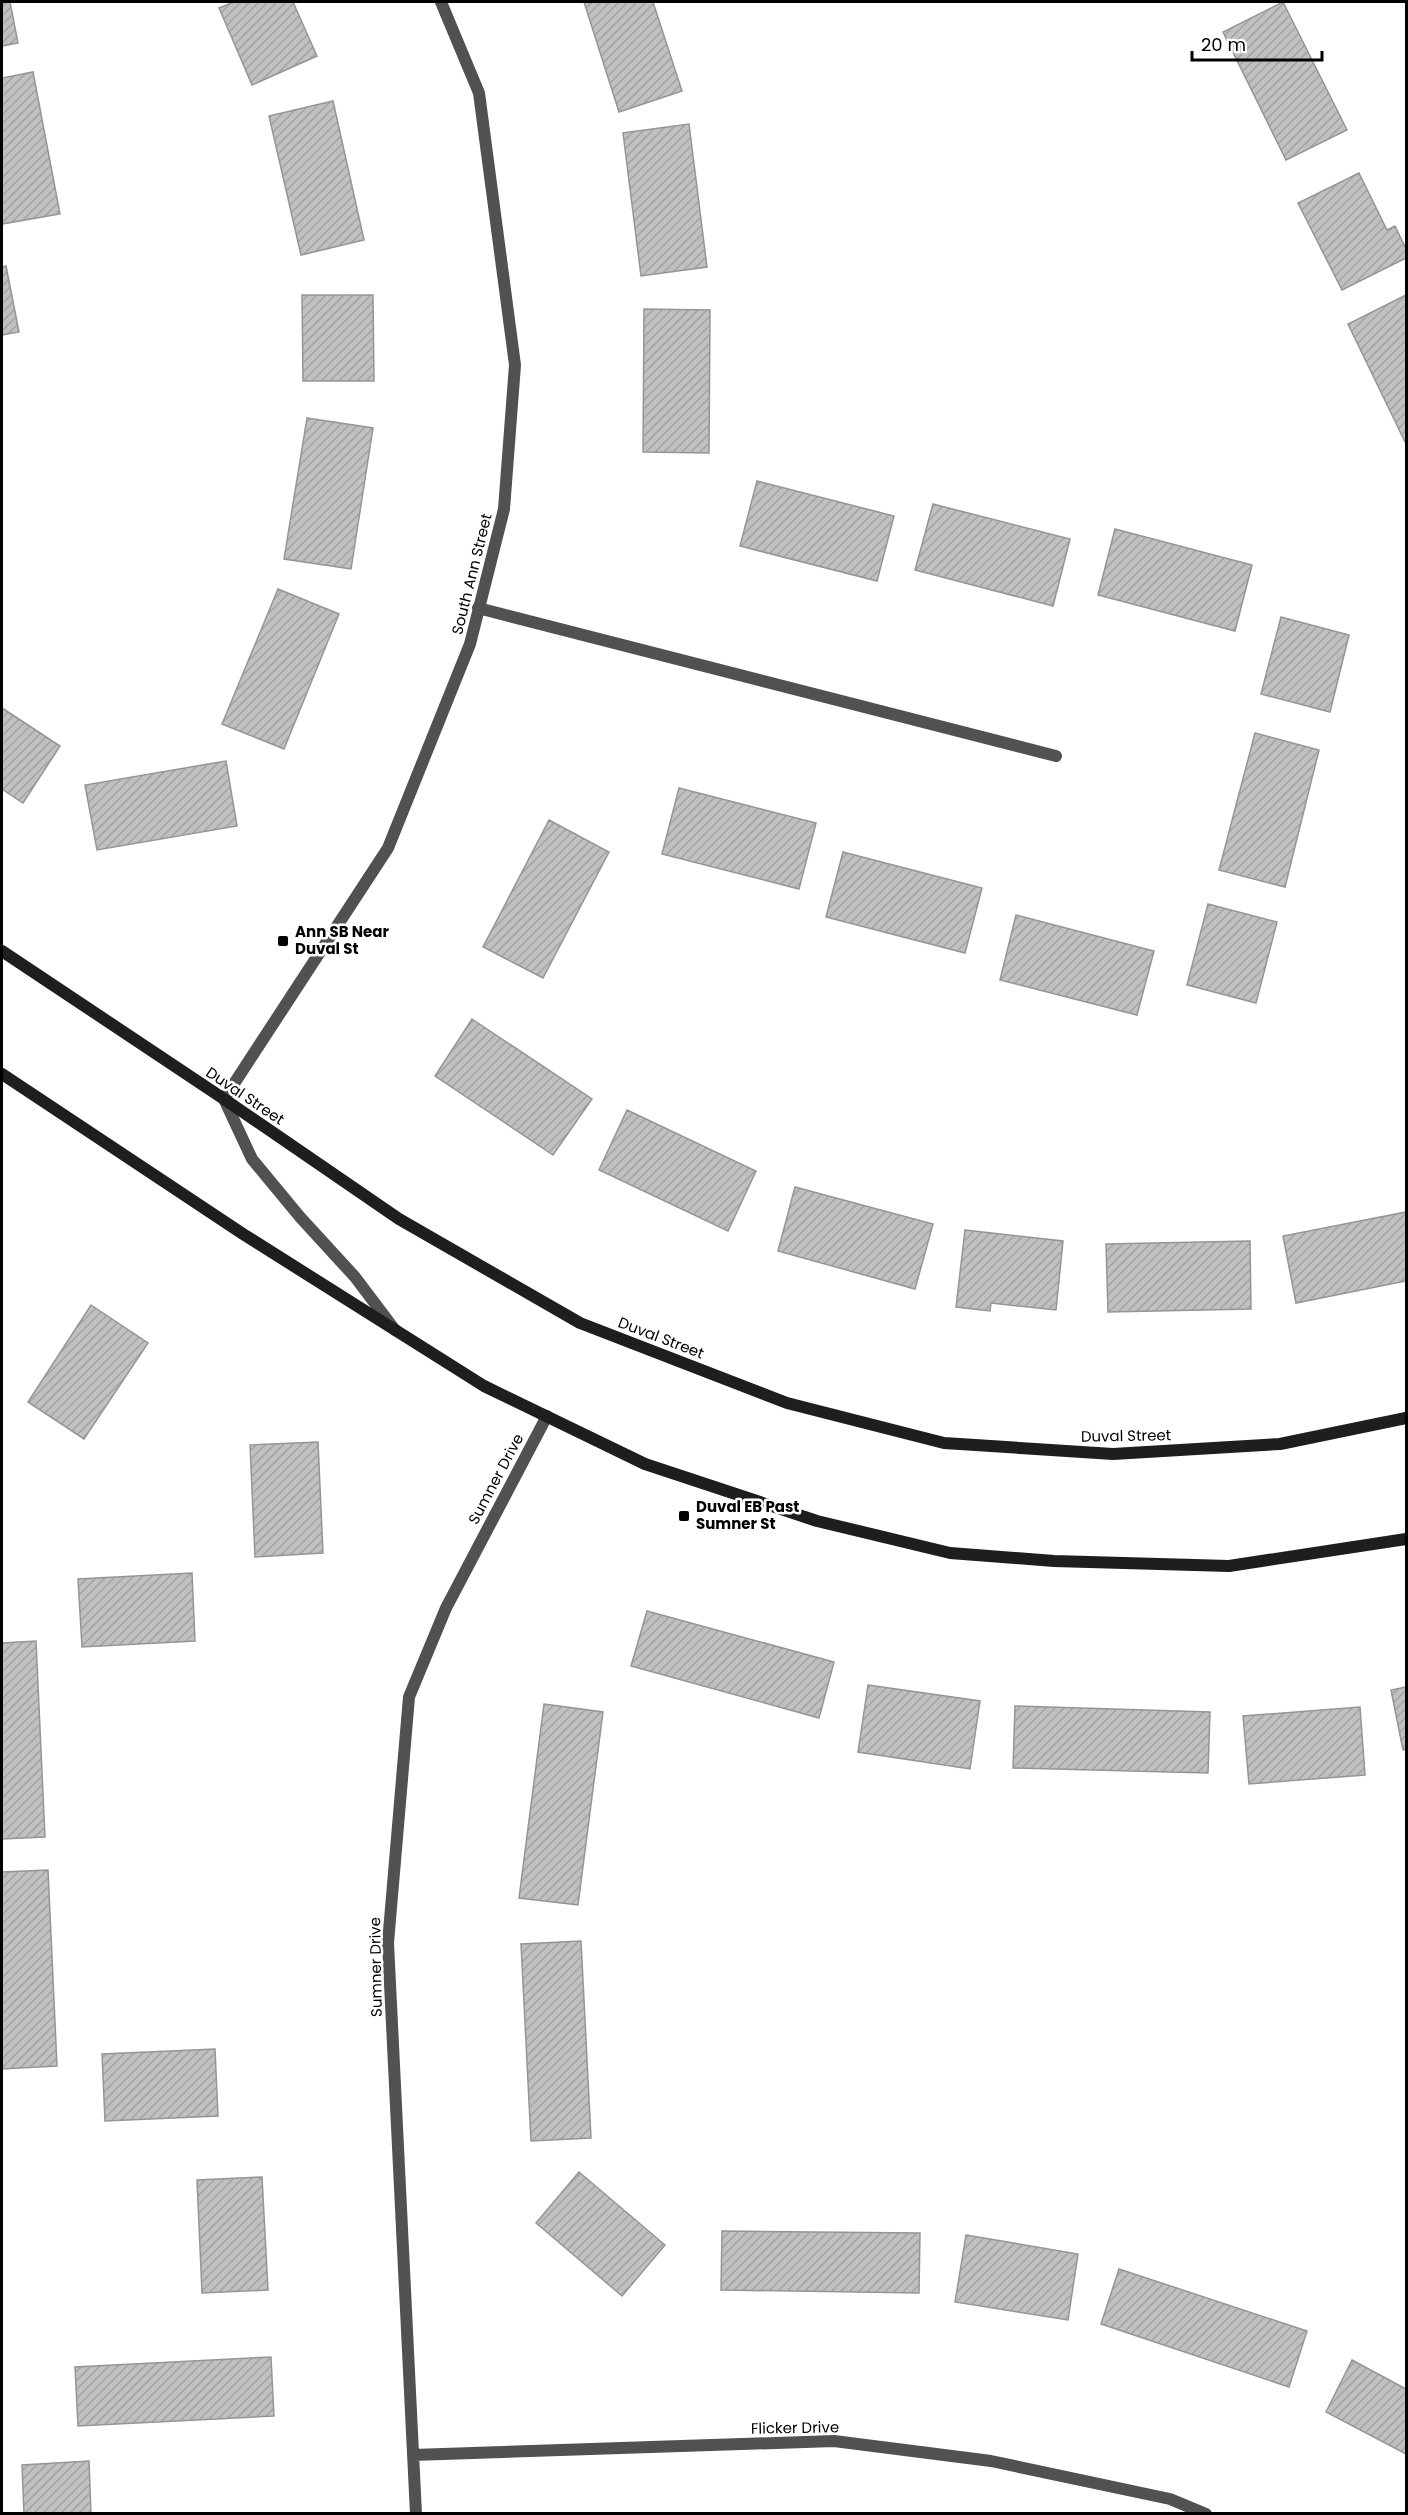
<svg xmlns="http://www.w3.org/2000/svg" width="1408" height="2515" font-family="Poppins,sans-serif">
  <defs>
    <pattern id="building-hatch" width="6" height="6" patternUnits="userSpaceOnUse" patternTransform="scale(1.5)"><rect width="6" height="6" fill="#c0c0c0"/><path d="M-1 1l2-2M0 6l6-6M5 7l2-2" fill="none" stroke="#a3a3a3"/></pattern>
  </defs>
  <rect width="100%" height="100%" fill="#fff"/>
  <!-- building -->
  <path fill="url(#building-hatch)" stroke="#959595" stroke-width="1.5" d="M2,2H10L18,43L2,46Z
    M234,2H293L317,56L252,85L219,8Z
    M584,2H653L682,91L619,112Z
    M1283,2L1347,130L1286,160L1223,32Z
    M33,72L60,214L2,224V78Z
    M333,101L364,240L301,255L269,116Z
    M689,124L707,267L641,276L623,133Z
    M1359,173L1387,230L1395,226L1406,249V258L1342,290L1298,203Z
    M6,266L19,332L2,335V267Z
    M302,295H373L374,381H303Z
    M1406,295V444L1348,324Z
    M644,309L710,310L709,453L643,452Z
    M307,418L373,428L351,569L284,559Z
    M757,481L894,516L877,581L740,546Z
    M933,504L1070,539L1053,606L915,570Z
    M1115,529L1252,565L1235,631L1098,595Z
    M278,589L339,614L284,749L222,724Z
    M1281,617L1349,635L1330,712L1261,694Z
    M2,708L60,746L23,803L2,789Z
    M1255,733L1319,750L1285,887L1219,870Z
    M226,761L237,826L97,850L85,785Z
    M679,788L816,823L799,889L662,854Z
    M549,820L609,852L543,978L483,947Z
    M843,852L982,888L965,953L826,917Z
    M1208,904L1277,922L1256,1003L1187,985Z
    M1016,915L1154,951L1137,1015L1000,980Z
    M472,1019L592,1099L553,1155L435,1076Z
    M627,1110L756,1171L728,1231L599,1170Z
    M795,1187L933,1224L915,1289L778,1251Z
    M1406,1212V1281L1296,1303L1283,1236Z
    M965,1230L1063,1241L1056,1310L991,1303L990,1311L956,1307Z
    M1250,1241L1251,1309L1108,1312L1106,1244Z
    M91,1305L148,1343L84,1439L28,1402Z
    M318,1442L323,1553L255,1557L250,1445Z
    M192,1573L195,1641L82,1647L78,1579Z
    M647,1611L834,1662L819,1718L631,1666Z
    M36,1641L45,1837L2,1839V1643Z
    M868,1685L980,1701L970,1769L858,1752Z
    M1406,1687V1749L1403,1750L1391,1690Z
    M544,1704L603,1712L578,1905L519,1898Z
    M1015,1706L1210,1712L1208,1773L1013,1768Z
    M1360,1707L1365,1775L1249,1784L1243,1716Z
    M48,1870L57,2066L2,2069V1872Z
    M581,1941L591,2138L531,2141L521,1944Z
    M215,2049L218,2116L105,2121L102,2054Z
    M579,2172L665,2245L622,2296L536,2223Z
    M262,2177L268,2290L202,2293L197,2180Z
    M722,2231L920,2233L919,2293L721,2290Z
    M966,2235L1078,2254L1068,2320L955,2302Z
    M1119,2269L1307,2331L1289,2387L1101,2324Z
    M271,2357L274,2416L78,2426L75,2367Z
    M1352,2360L1406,2389V2454L1326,2412Z
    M89,2461L91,2514H24L22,2465Z"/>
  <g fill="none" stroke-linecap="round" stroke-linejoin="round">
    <!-- street -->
    <path stroke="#515151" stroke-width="12" d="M478,608L1056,756
      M395,1330L355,1277L300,1217L252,1159L224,1099L388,848L470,644L504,509L515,365L479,93L441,2
      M413,2455L834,2441L991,2461L1170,2499L1206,2514
      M416,2514L388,1943L409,1697L446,1608L547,1416"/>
    <!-- secondary -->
    <path stroke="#1e1e1e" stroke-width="12" d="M2,951L224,1099L399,1219L580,1323L787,1403L944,1443L1113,1454L1280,1444L1406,1418
      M2,1074L243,1234L484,1386L645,1464L817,1521L950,1553L1054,1561L1229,1566L1406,1539"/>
  </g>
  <!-- markers -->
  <g fill="#000" stroke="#fff" stroke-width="2">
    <rect x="277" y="935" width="12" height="12" rx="3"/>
    <rect x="678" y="1510" width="12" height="12" rx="3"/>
  </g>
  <g text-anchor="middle" stroke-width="5" stroke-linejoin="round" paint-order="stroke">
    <!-- street labels -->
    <g font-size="15" fill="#000" stroke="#fff">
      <text transform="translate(472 574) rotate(-76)" y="5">South Ann Street</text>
      <text transform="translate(245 1096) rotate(34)" y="5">Duval Street</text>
      <text transform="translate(661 1338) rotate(21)" y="5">Duval Street</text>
      <text transform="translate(1126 1436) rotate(-1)" y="5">Duval Street</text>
      <text transform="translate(496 1479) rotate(-62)" y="5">Sumner Drive</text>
      <text transform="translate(376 1967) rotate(-91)" y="5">Sumner Drive</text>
      <text transform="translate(795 2428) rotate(-1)" y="5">Flicker Drive</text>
    </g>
    <!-- poi labels -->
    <g font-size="15" font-weight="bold" fill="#000" stroke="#fff" text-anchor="start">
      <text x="295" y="937">Ann SB Near<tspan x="295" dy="17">Duval St</tspan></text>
      <text x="696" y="1512">Duval EB Past<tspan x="696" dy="17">Sumner St</tspan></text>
    </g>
  </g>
  <!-- border -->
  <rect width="1408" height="2515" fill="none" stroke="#000000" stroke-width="6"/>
  <!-- scale -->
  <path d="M1192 51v9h130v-9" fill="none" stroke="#000000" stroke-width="3"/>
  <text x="1201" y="51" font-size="18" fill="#000000" stroke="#ffffff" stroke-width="4.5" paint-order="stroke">20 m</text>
</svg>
